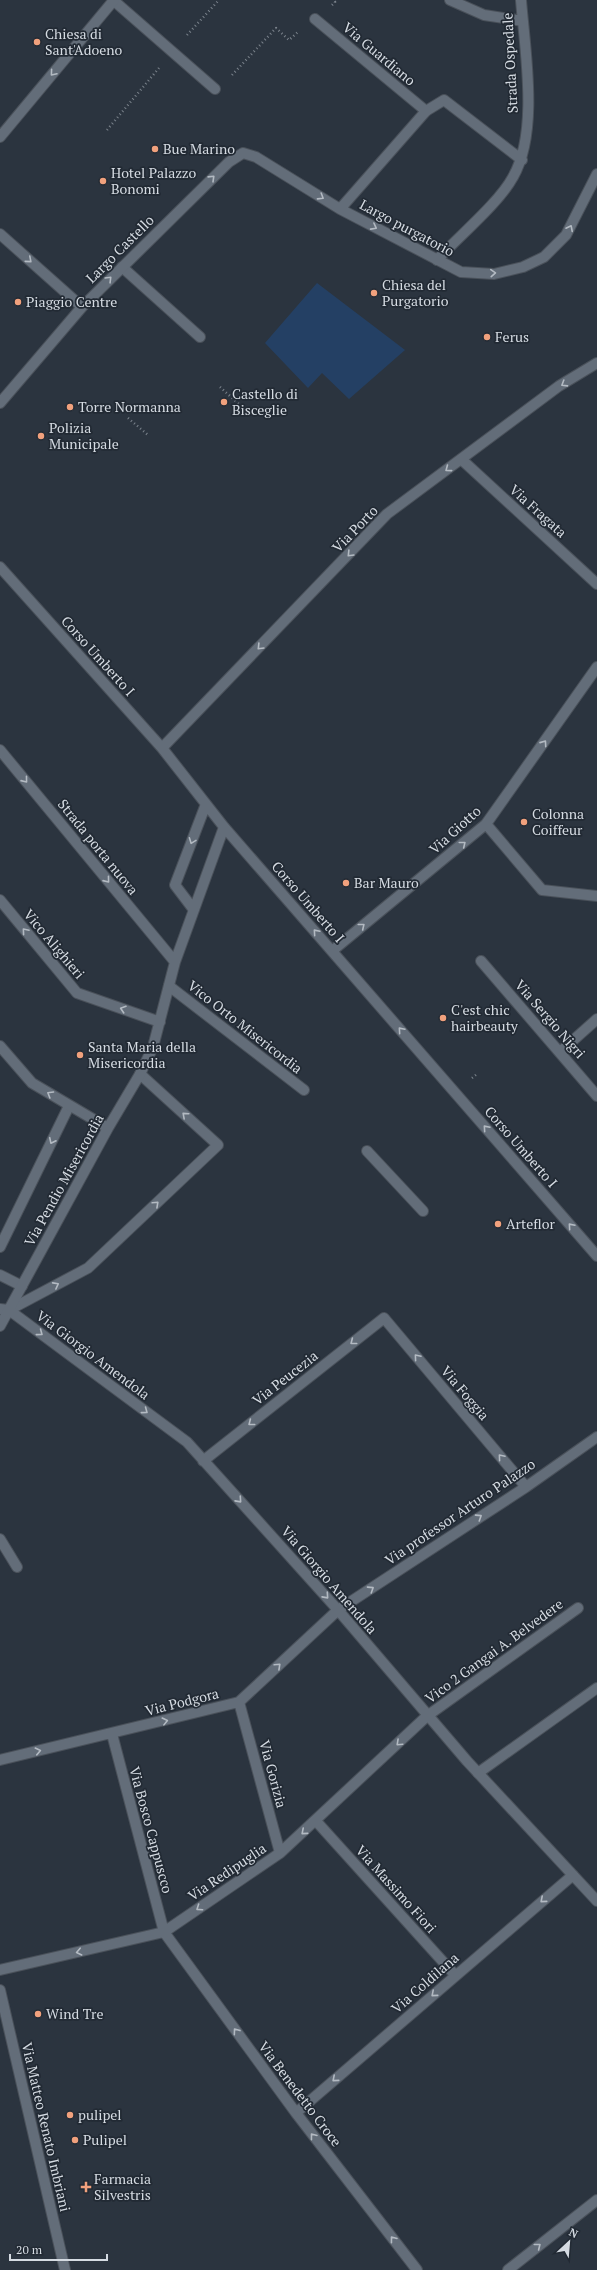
<svg xmlns="http://www.w3.org/2000/svg" width="597" height="2270" font-family="'PT Serif',serif">
  <rect width="100%" height="100%" fill="#2b343f"/>
  <!-- green -->
  <path fill="#244064" d="M317,283L405,350L349,399L322,373L308,388L265,343Z"/>
  <g fill="none" stroke-linecap="round" stroke-linejoin="round">
    <defs>
      <path id="service" d="M122,267L200,337
        M169,986L304,1090
        M560,1052L597,1019
        M367,1151L423,1211
        M0,1247L69,1106
        M0,1275L22,1286
        M0,1309L9,1310L88,1268L218,1145L140,1074
        M0,1539L17,1567
        M478,1773L597,1688"/>
      <path id="pedestrian" d="M113,0L215,89
        M450,0L484,15L523,21
        M426,111L444,100L522,160
        M437,260C458,237 499,203 513,177C539,132 525,51 521,0"/>
      <path id="minor" d="M315,19L426,111L340,209
        M0,137L114,0
        M0,234L82,307
        M0,403L82,307L229,162L243,153L256,157L340,209L461,272L494,274L523,267L544,257L566,235L597,174
        M461,459L597,584
        M0,567L162,748L224,827L597,1256
        M162,748L387,514L559,386L597,363
        M0,750L175,962
        M486,824L542,890L597,896
        M0,900L77,993L160,1022
        M194,910L175,885L206,804
        M332,951L486,824L597,667
        M481,961L597,1096
        M0,1046L32,1083L108,1128
        M9,1310L187,1442L338,1610L467,1761L597,1901
        M0,1326L108,1128L140,1074L153,1047L175,962L224,827
        M203,1461L384,1318L526,1487
        M239,1702L280,1853
        M112,1734L164,1932L296,2113L417,2270
        M0,1760L239,1702L338,1610L526,1487L597,1437
        M316,1821L455,1975
        M0,1970L164,1932L280,1853L427,1716L578,1608
        M296,2113L573,1875
        M508,2270L597,2200"/>
      <path id="tertiary" d="M0,1990L65,2270"/>
    </defs>
    <!-- service casing -->
    <use href="#service" stroke="#4a515a" stroke-width="12"/>
    <!-- pedestrian casing -->
    <use href="#pedestrian" stroke="#4a515a" stroke-width="12"/>
    <!-- minor casing -->
    <use href="#minor" stroke="#4a515a" stroke-width="12"/>
    <!-- tertiary casing -->
    <use href="#tertiary" stroke="#4a515a" stroke-width="12"/>
    <!-- path -->
    <path stroke="#7b838c" stroke-width="2.5" stroke-dasharray="1 3" stroke-linecap="butt" d="M332,5L335,2L333,0
      M187,35L219,0
      M232,75L276,28L289,40L298,32
      M107,130L159,68
      M220,387L250,414
      M128,418L148,435
      M472,1078L477,1074"/>
    <!-- service -->
    <use href="#service" stroke="#636d79" stroke-width="10"/>
    <!-- pedestrian -->
    <use href="#pedestrian" stroke="#636d79" stroke-width="10"/>
    <!-- minor -->
    <use href="#minor" stroke="#636d79" stroke-width="10"/>
    <!-- tertiary -->
    <use href="#tertiary" stroke="#636d79" stroke-width="10"/>
  </g>
  <!-- one-way arrows -->
  <defs><path id="oneway-chevron" d="M-2-3.5L2.5 0L-2 3.5" fill="none" stroke-width="1.6" stroke-linecap="round" stroke-linejoin="round"/></defs>
  <g stroke="#b3bac2">
    <use href="#oneway-chevron" transform="translate(53 73) rotate(130)"/>
    <use href="#oneway-chevron" transform="translate(212 178) rotate(-44)"/>
    <use href="#oneway-chevron" transform="translate(321 197) rotate(32)"/>
    <use href="#oneway-chevron" transform="translate(374 227) rotate(28)"/>
    <use href="#oneway-chevron" transform="translate(570 228) rotate(-63)"/>
    <use href="#oneway-chevron" transform="translate(29 260) rotate(41)"/>
    <use href="#oneway-chevron" transform="translate(493 273) rotate(-4)"/>
    <use href="#oneway-chevron" transform="translate(109 279) rotate(-45)"/>
    <use href="#oneway-chevron" transform="translate(564 384) rotate(148)"/>
    <use href="#oneway-chevron" transform="translate(448 469) rotate(143)"/>
    <use href="#oneway-chevron" transform="translate(350 554) rotate(134)"/>
    <use href="#oneway-chevron" transform="translate(260 647) rotate(134)"/>
    <use href="#oneway-chevron" transform="translate(544 743) rotate(-55)"/>
    <use href="#oneway-chevron" transform="translate(25 780) rotate(51)"/>
    <use href="#oneway-chevron" transform="translate(192 841) rotate(111)"/>
    <use href="#oneway-chevron" transform="translate(463 844) rotate(-39)"/>
    <use href="#oneway-chevron" transform="translate(107 880) rotate(51)"/>
    <use href="#oneway-chevron" transform="translate(362 926) rotate(-39)"/>
    <use href="#oneway-chevron" transform="translate(25 931) rotate(-130)"/>
    <use href="#oneway-chevron" transform="translate(316 932) rotate(-131)"/>
    <use href="#oneway-chevron" transform="translate(123 1009) rotate(-162)"/>
    <use href="#oneway-chevron" transform="translate(401 1030) rotate(-131)"/>
    <use href="#oneway-chevron" transform="translate(50 1094) rotate(-149)"/>
    <use href="#oneway-chevron" transform="translate(185 1115) rotate(-138)"/>
    <use href="#oneway-chevron" transform="translate(486 1128) rotate(-131)"/>
    <use href="#oneway-chevron" transform="translate(52 1141) rotate(116)"/>
    <use href="#oneway-chevron" transform="translate(156 1204) rotate(-43)"/>
    <use href="#oneway-chevron" transform="translate(571 1226) rotate(-131)"/>
    <use href="#oneway-chevron" transform="translate(56 1285) rotate(-28)"/>
    <use href="#oneway-chevron" transform="translate(40 1333) rotate(37)"/>
    <use href="#oneway-chevron" transform="translate(353 1342) rotate(142)"/>
    <use href="#oneway-chevron" transform="translate(417 1357) rotate(-130)"/>
    <use href="#oneway-chevron" transform="translate(145 1411) rotate(37)"/>
    <use href="#oneway-chevron" transform="translate(251 1423) rotate(142)"/>
    <use href="#oneway-chevron" transform="translate(501 1457) rotate(-130)"/>
    <use href="#oneway-chevron" transform="translate(239 1500) rotate(48)"/>
    <use href="#oneway-chevron" transform="translate(479 1517) rotate(-33)"/>
    <use href="#oneway-chevron" transform="translate(371 1589) rotate(-33)"/>
    <use href="#oneway-chevron" transform="translate(326 1596) rotate(48)"/>
    <use href="#oneway-chevron" transform="translate(278 1666) rotate(-43)"/>
    <use href="#oneway-chevron" transform="translate(165 1721) rotate(-14)"/>
    <use href="#oneway-chevron" transform="translate(399 1743) rotate(137)"/>
    <use href="#oneway-chevron" transform="translate(38 1751) rotate(-13)"/>
    <use href="#oneway-chevron" transform="translate(304 1832) rotate(139)"/>
    <use href="#oneway-chevron" transform="translate(543 1900) rotate(139)"/>
    <use href="#oneway-chevron" transform="translate(199 1908) rotate(146)"/>
    <use href="#oneway-chevron" transform="translate(79 1952) rotate(167)"/>
    <use href="#oneway-chevron" transform="translate(434 1994) rotate(139)"/>
    <use href="#oneway-chevron" transform="translate(236 2031) rotate(-126)"/>
    <use href="#oneway-chevron" transform="translate(335 2079) rotate(139)"/>
    <use href="#oneway-chevron" transform="translate(313 2136) rotate(-128)"/>
    <use href="#oneway-chevron" transform="translate(393 2239) rotate(-128)"/>
    <use href="#oneway-chevron" transform="translate(538 2246) rotate(-38)"/>
  </g>
  <!-- markers -->
  <g fill="#f1a17d" stroke="#222a34" stroke-width="1.5">
    <circle cx="37" cy="42" r="4"/>
    <circle cx="155" cy="149" r="4"/>
    <circle cx="103" cy="181" r="4"/>
    <circle cx="374" cy="293" r="4"/>
    <circle cx="18" cy="302" r="4"/>
    <circle cx="487" cy="337" r="4"/>
    <circle cx="224" cy="402" r="4"/>
    <circle cx="70" cy="407" r="4"/>
    <circle cx="41" cy="436" r="4"/>
    <circle cx="524" cy="822" r="4"/>
    <circle cx="346" cy="883" r="4"/>
    <circle cx="443" cy="1018" r="4"/>
    <circle cx="80" cy="1055" r="4"/>
    <circle cx="498" cy="1224" r="4"/>
    <circle cx="38" cy="2014" r="4"/>
    <circle cx="70" cy="2115" r="4"/>
    <circle cx="75" cy="2140" r="4"/>
    <path d="M84 2181h4v4h4v4h-4v4h-4v-4h-4v-4h4z"/>
  </g>
  <g text-anchor="middle" stroke-width="3.5" stroke-linejoin="round" paint-order="stroke">
    <!-- poi labels -->
    <g font-size="14" fill="#d5dbe2" stroke="#222a34" text-anchor="start">
      <text x="45" y="39">Chiesa di<tspan x="45" dy="16">Sant'Adoeno</tspan></text>
      <text x="163" y="154">Bue Marino</text>
      <text x="111" y="178">Hotel Palazzo<tspan x="111" dy="16">Bonomi</tspan></text>
      <text x="382" y="290">Chiesa del<tspan x="382" dy="16">Purgatorio</tspan></text>
      <text x="26" y="307">Piaggio Centre</text>
      <text x="495" y="342">Ferus</text>
      <text x="232" y="399">Castello di<tspan x="232" dy="16">Bisceglie</tspan></text>
      <text x="78" y="412">Torre Normanna</text>
      <text x="49" y="433">Polizia<tspan x="49" dy="16">Municipale</tspan></text>
      <text x="532" y="819">Colonna<tspan x="532" dy="16">Coiffeur</tspan></text>
      <text x="354" y="888">Bar Mauro</text>
      <text x="451" y="1015">C'est chic<tspan x="451" dy="16">hairbeauty</tspan></text>
      <text x="88" y="1052">Santa Maria della<tspan x="88" dy="16">Misericordia</tspan></text>
      <text x="506" y="1229">Arteflor</text>
      <text x="46" y="2019">Wind Tre</text>
      <text x="78" y="2120">pulipel</text>
      <text x="83" y="2145">Pulipel</text>
      <text x="94" y="2184">Farmacia<tspan x="94" dy="16">Silvestris</tspan></text>
    </g>
    <!-- street labels -->
    <g font-size="14" fill="#d5dbe2" stroke="#222a34">
      <text transform="translate(379 54) rotate(40)" y="5">Via Guardiano</text>
      <text transform="translate(510 63) rotate(-93)" y="5">Strada Ospedale</text>
      <text transform="translate(407 228) rotate(28)" y="5">Largo purgatorio</text>
      <text transform="translate(120 249) rotate(-45)" y="5">Largo Castello</text>
      <text transform="translate(538 511) rotate(42)" y="5">Via Fragata</text>
      <text transform="translate(355 529) rotate(-46)" y="5">Via Porto</text>
      <text transform="translate(98 656) rotate(48)" y="5">Corso Umberto I</text>
      <text transform="translate(455 830) rotate(-42)" y="5">Via Giotto</text>
      <text transform="translate(98 847) rotate(51)" y="5">Strada porta nuova</text>
      <text transform="translate(308 902) rotate(49)" y="5">Corso Umberto I</text>
      <text transform="translate(54 944) rotate(50)" y="5">Vico Alighieri</text>
      <text transform="translate(550 1019) rotate(49)" y="5">Via Sergio Nigri</text>
      <text transform="translate(245 1027) rotate(38)" y="5">Vico Orto Misericordia</text>
      <text transform="translate(521 1147) rotate(49)" y="5">Corso Umberto I</text>
      <text transform="translate(64 1180) rotate(-61)" y="5">Via Pendio Misericordia</text>
      <text transform="translate(93 1355) rotate(37)" y="5">Via Giorgio Amendola</text>
      <text transform="translate(285 1378) rotate(-38)" y="5">Via Peucezia</text>
      <text transform="translate(465 1393) rotate(50)" y="5">Via Foggia</text>
      <text transform="translate(460 1512) rotate(-34)" y="5">Via professor Arturo Palazzo</text>
      <text transform="translate(329 1580) rotate(49)" y="5">Via Giorgio Amendola</text>
      <text transform="translate(494 1651) rotate(-36)" y="5">Vico 2 Gangai A. Belvedere</text>
      <text transform="translate(182 1702) rotate(-14)" y="5">Via Podgora</text>
      <text transform="translate(273 1774) rotate(75)" y="5">Via Gorizia</text>
      <text transform="translate(151 1830) rotate(75)" y="5">Via Bosco Cappuscco</text>
      <text transform="translate(227 1872) rotate(-34)" y="5">Via Redipuglia</text>
      <text transform="translate(396 1889) rotate(48)" y="5">Via Massimo Fiori</text>
      <text transform="translate(425 1983) rotate(-41)" y="5">Via Coldilana</text>
      <text transform="translate(300 2094) rotate(53)" y="5">Via Benedetto Croce</text>
      <text transform="translate(46 2127) rotate(77)" y="5">Via Matteo Renato Imbriani</text>
    </g>
  </g>
  <!-- north arrow -->
  <g transform="translate(569 2242) rotate(26)" stroke="#222a34" stroke-width="3" paint-order="stroke">
  <path d="M0-3L7 15L0 10L-7 15Z" fill="#d5dbe2"/>
  <text y="-6" font-size="11" font-weight="bold" text-anchor="middle" fill="#d5dbe2">N</text>
  </g>
  <!-- scale -->
  <path d="M10 2254v6h97v-6" fill="none" stroke="#d5dbe2" stroke-width="2"/>
  <text x="16" y="2254" font-size="12" fill="#d5dbe2" stroke="#222a34" stroke-width="3" paint-order="stroke">20 m</text>
</svg>
